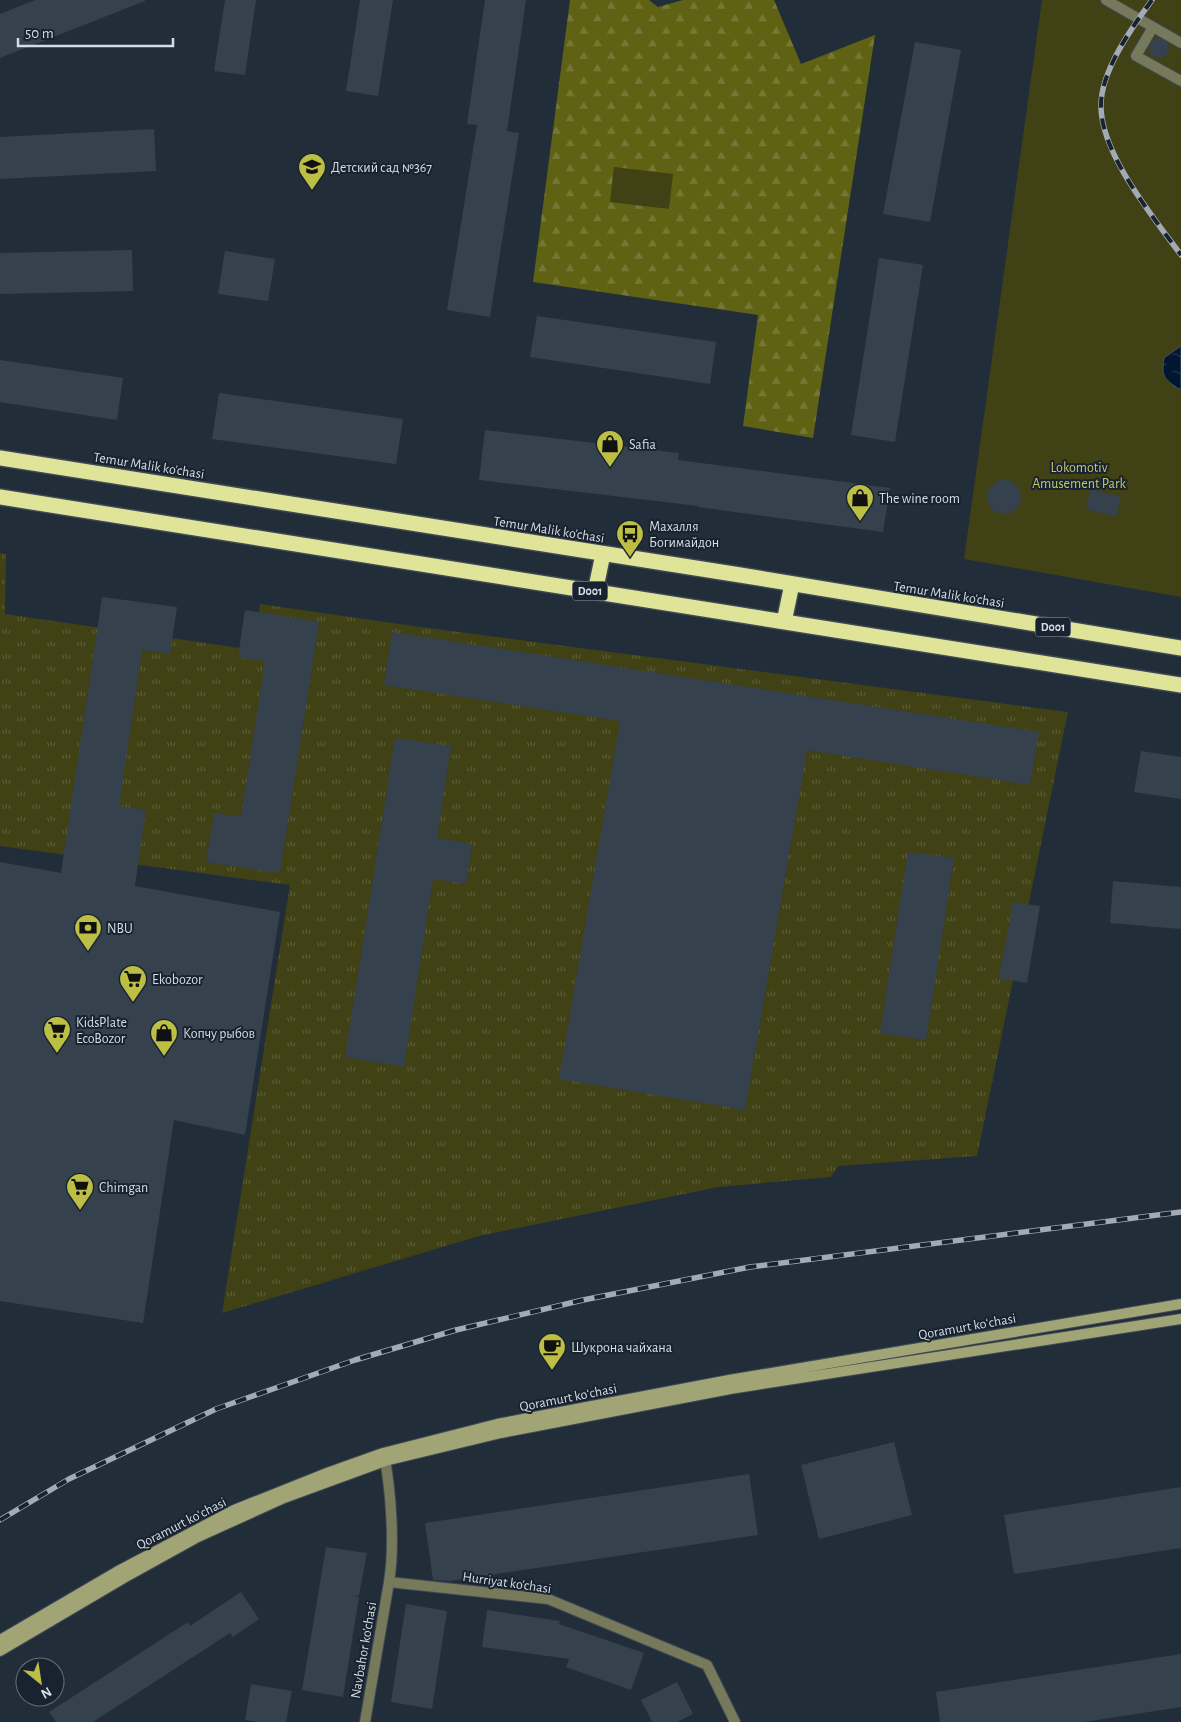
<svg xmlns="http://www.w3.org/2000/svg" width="1181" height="1722" font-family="'Alegreya Sans',sans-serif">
  <defs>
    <pattern id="grass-tufts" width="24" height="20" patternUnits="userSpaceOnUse" patternTransform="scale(1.25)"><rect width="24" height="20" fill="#404115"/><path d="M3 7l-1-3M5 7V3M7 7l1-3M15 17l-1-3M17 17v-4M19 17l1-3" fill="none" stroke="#5b5c37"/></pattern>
    <pattern id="forest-firs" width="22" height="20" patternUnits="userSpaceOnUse" patternTransform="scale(1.25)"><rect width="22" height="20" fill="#5f6113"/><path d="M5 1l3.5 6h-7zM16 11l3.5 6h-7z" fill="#757735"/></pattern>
    <pattern id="water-ripples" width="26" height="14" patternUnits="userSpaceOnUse" patternTransform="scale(1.25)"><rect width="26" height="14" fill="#01172f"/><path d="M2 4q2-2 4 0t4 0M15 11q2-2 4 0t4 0" fill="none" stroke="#25384d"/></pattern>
  </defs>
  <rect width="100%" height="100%" fill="#222d3a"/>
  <!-- grass -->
  <path fill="url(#grass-tufts)" d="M0,553L6,554L5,614L254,650L260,604L413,626L1068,712L977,1156L838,1166L831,1177L718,1187L479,1236L222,1313L290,885L0,846Z"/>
  <!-- forest -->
  <path fill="url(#forest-firs)" d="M570,0H649L658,7L683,0H774L801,64L875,35L813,438L743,426L758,315L533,282Z"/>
  <!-- park -->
  <path fill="#404115" d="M1042,0H1181V597L964,559Z
    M614,167L673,174L669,209L610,202Z"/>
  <!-- water -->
  <path fill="url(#water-ripples)" stroke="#415266" d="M1181,346V389H1179C1164,379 1161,376 1164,358Z"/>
  <!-- building -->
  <path fill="#36414e" d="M35,0H145V1L0,58V14Z
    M225,0H256L245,75L214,71Z
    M360,0H393L378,96L346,91Z
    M485,0H526L507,131L519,133L490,317L447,310L477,125L467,124Z
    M1149 48a10 10 0 1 1 20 0a10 10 0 1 1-20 0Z
    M915,42L961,50L930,222L883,214Z
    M154,129L156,171L0,179V137Z
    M132,250L133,291L0,294V253Z
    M225,251L275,259L268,301L218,294Z
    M879,258L923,265L895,442L851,435Z
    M537,316L716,342L710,384L530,357Z
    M0,360L123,378L117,420L0,402Z
    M219,393L403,419L396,464L212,439Z
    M485,430L679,453L678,460L890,488L883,532L698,507V506L479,480Z
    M987 497a17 17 0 1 1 34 0a17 17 0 1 1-34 0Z
    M1091,489L1121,497L1116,517L1086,509Z
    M102,597L177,607L170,654L142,650L119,806L146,810L135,886L280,912L245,1135L174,1120L143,1323L0,1301V862L61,873Z
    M245,610L319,622L280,873L206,862L214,813L241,817L265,661L238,657Z
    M392,632L1039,732L1030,785L807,750L745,1110L559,1079L620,721L384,685Z
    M395,738L451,746L437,838L472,844L466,884L433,879L404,1067L345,1057Z
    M1141,751L1181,757V799L1134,792Z
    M908,852L954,858L926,1040L880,1033Z
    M1113,881L1181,887V929L1110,923Z
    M1013,902L1040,906L1027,983L999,978Z
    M894,1442L912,1515L819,1539L801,1465Z
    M749,1474L758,1535L449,1581L433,1580L425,1523Z
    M1181,1487V1548L1014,1574L1004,1515Z
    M326,1547L367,1553L359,1595L354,1596L359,1597L343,1697L302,1690Z
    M241,1592L259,1619L233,1637L230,1633L93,1722H56L49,1712L188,1622L190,1626Z
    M406,1604L447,1611L432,1709L391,1702Z
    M487,1610L560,1621L559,1624L644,1653L631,1690L566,1667L569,1659L482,1647Z
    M1181,1654V1707L1084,1722H940L936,1692Z
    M677,1682L693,1714L677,1722H652L641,1700Z
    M251,1684L292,1691L286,1722H257L245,1720Z"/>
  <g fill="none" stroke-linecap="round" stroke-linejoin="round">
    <defs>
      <path id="street" d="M1106,0L1181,43
        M1153,27L1136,56L1181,81
        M384,1454C391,1491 395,1545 389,1582L548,1599L707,1665L735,1722
        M365,1722L389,1582"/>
      <path id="secondary" d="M0,1640L118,1571L234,1510L327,1473L383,1453L497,1424L729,1380L1181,1304
        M0,1651L124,1578L198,1537L284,1498L385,1461L501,1433L730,1389L1181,1319"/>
      <path id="highway" d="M0,458L740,575L1181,648
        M0,497L1181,685
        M595,592L603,554
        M784,622L792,584"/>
    </defs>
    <!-- street casing -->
    <use href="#street" stroke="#3f4955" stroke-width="12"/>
    <!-- secondary casing -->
    <use href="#secondary" stroke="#3f4955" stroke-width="12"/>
    <!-- highway casing -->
    <use href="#highway" stroke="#3f4955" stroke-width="18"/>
    <!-- street -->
    <use href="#street" stroke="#77795b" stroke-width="10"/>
    <!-- secondary -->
    <use href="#secondary" stroke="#a1a475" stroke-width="10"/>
    <!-- highway -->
    <use href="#highway" stroke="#e0e499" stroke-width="15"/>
    <defs>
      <path id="rail" d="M1152,0C1132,27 1101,71 1101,105C1100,153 1154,218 1181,255
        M0,1520L69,1479L216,1409L355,1360L456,1330L583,1300L750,1267L1181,1212"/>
    </defs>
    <!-- rail casing -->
    <use href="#rail" stroke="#a2aab4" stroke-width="5.5"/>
    <!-- rail -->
    <use href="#rail" stroke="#19232f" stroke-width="4" stroke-dasharray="11" stroke-linecap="butt"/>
  </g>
  <!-- icons -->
  <defs>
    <symbol id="school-pin" viewBox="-11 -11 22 30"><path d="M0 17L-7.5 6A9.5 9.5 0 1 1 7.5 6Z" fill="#bcbf44" stroke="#19232f"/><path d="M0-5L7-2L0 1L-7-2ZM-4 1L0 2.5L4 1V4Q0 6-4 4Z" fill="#111"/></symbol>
    <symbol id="shop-pin" viewBox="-11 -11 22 30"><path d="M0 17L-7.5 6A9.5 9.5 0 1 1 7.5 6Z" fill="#bcbf44" stroke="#19232f"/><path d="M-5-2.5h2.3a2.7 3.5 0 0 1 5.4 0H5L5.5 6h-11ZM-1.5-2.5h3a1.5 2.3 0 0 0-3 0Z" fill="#111"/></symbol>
    <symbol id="bus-pin" viewBox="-11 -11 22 30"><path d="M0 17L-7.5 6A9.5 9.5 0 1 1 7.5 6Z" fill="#bcbf44" stroke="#19232f"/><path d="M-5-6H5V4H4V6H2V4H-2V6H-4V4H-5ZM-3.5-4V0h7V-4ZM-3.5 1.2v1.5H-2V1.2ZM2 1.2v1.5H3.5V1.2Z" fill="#111"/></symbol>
    <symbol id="bank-pin" viewBox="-11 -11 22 30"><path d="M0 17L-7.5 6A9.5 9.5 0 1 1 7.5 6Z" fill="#bcbf44" stroke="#19232f"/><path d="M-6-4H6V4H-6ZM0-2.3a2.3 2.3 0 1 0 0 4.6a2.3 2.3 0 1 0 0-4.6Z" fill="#111"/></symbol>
    <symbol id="supermarket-pin" viewBox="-11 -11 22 30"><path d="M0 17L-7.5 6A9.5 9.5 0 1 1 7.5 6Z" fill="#bcbf44" stroke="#19232f"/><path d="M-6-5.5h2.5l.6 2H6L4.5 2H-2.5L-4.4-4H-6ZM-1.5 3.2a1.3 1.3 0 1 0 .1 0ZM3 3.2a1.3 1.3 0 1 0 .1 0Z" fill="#111"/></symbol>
    <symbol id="cafe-pin" viewBox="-11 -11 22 30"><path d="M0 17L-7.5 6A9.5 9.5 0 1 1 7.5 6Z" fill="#bcbf44" stroke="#19232f"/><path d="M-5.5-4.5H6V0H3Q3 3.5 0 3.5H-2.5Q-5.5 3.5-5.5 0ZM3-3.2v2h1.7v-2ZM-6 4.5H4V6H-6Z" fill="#111"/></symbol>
  </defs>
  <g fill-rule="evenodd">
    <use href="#school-pin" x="296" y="151" width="32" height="43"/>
    <use href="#shop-pin" x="594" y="428" width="32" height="43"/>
    <use href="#shop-pin" x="844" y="482" width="32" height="43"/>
    <use href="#bus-pin" x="614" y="518" width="32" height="43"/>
    <use href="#bank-pin" x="72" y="912" width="32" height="43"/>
    <use href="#supermarket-pin" x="117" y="963" width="32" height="43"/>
    <use href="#supermarket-pin" x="41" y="1014" width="32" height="43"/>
    <use href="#shop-pin" x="148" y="1017" width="32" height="43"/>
    <use href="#supermarket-pin" x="64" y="1171" width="32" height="43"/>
    <use href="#cafe-pin" x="536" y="1331" width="32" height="43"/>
  </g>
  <g text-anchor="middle" stroke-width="4" stroke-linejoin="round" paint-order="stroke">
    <!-- shield labels -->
    <g fill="#19232f" stroke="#9da4ae" stroke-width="1">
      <rect x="572.5" y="581.5" width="35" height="19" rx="4"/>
      <rect x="1035.5" y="617.5" width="35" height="19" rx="4"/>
    </g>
    <g font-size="12" font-weight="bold" fill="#d5dce5">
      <text x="590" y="595">D001</text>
      <text x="1053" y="631">D001</text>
    </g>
    <!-- poi labels -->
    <g font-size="14" fill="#d5dce5" stroke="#19232f" text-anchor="start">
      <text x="331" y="172">Детский сад №367</text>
      <text x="629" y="449">Safia</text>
      <text x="879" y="503">The wine room</text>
      <text x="649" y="531">Махалля<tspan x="649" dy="16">Богимайдон</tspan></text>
      <text x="107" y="933">NBU</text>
      <text x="152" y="984">Ekobozor</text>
      <text x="76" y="1027">KidsPlate<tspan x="76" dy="16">EcoBozor</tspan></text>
      <text x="183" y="1038">Копчу рыбов</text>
      <text x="99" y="1192">Chimgan</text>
      <text x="571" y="1352">Шукрона чайхана</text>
    </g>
    <!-- street labels -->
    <g font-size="14" fill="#d5dce5" stroke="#19232f">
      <text transform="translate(149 465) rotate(9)" y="5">Temur Malik ko'chasi</text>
      <text transform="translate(549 529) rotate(9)" y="5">Temur Malik ko'chasi</text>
      <text transform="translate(949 594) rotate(9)" y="5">Temur Malik ko'chasi</text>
      <text transform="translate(967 1326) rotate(-10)" y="5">Qoramurt koʻchasi</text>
      <text transform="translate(568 1397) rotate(-11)" y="5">Qoramurt koʻchasi</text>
      <text transform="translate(181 1523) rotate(-27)" y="5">Qoramurt koʻchasi</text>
      <text transform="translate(507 1582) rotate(8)" y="5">Hurriyat ko'chasi</text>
      <text transform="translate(363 1650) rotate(-80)" y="5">Navbahor ko'chasi</text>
    </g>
    <!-- park labels -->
    <g font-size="14" fill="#c5c963" stroke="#19232f">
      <text x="1079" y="472">Lokomotiv<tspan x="1079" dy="16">Amusement Park</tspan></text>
    </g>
  </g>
  <!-- north arrow -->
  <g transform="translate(40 1682) rotate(150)"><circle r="24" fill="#19232f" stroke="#646d78"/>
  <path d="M0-4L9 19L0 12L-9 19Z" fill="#bcbf44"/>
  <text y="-8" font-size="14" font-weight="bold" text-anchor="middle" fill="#d5dce5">N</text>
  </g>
  <!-- scale -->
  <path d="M18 38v8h155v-8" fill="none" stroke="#d5dce5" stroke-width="2.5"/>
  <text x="25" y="38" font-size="15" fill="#d5dce5" stroke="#19232f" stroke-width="4" paint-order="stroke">50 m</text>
</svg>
